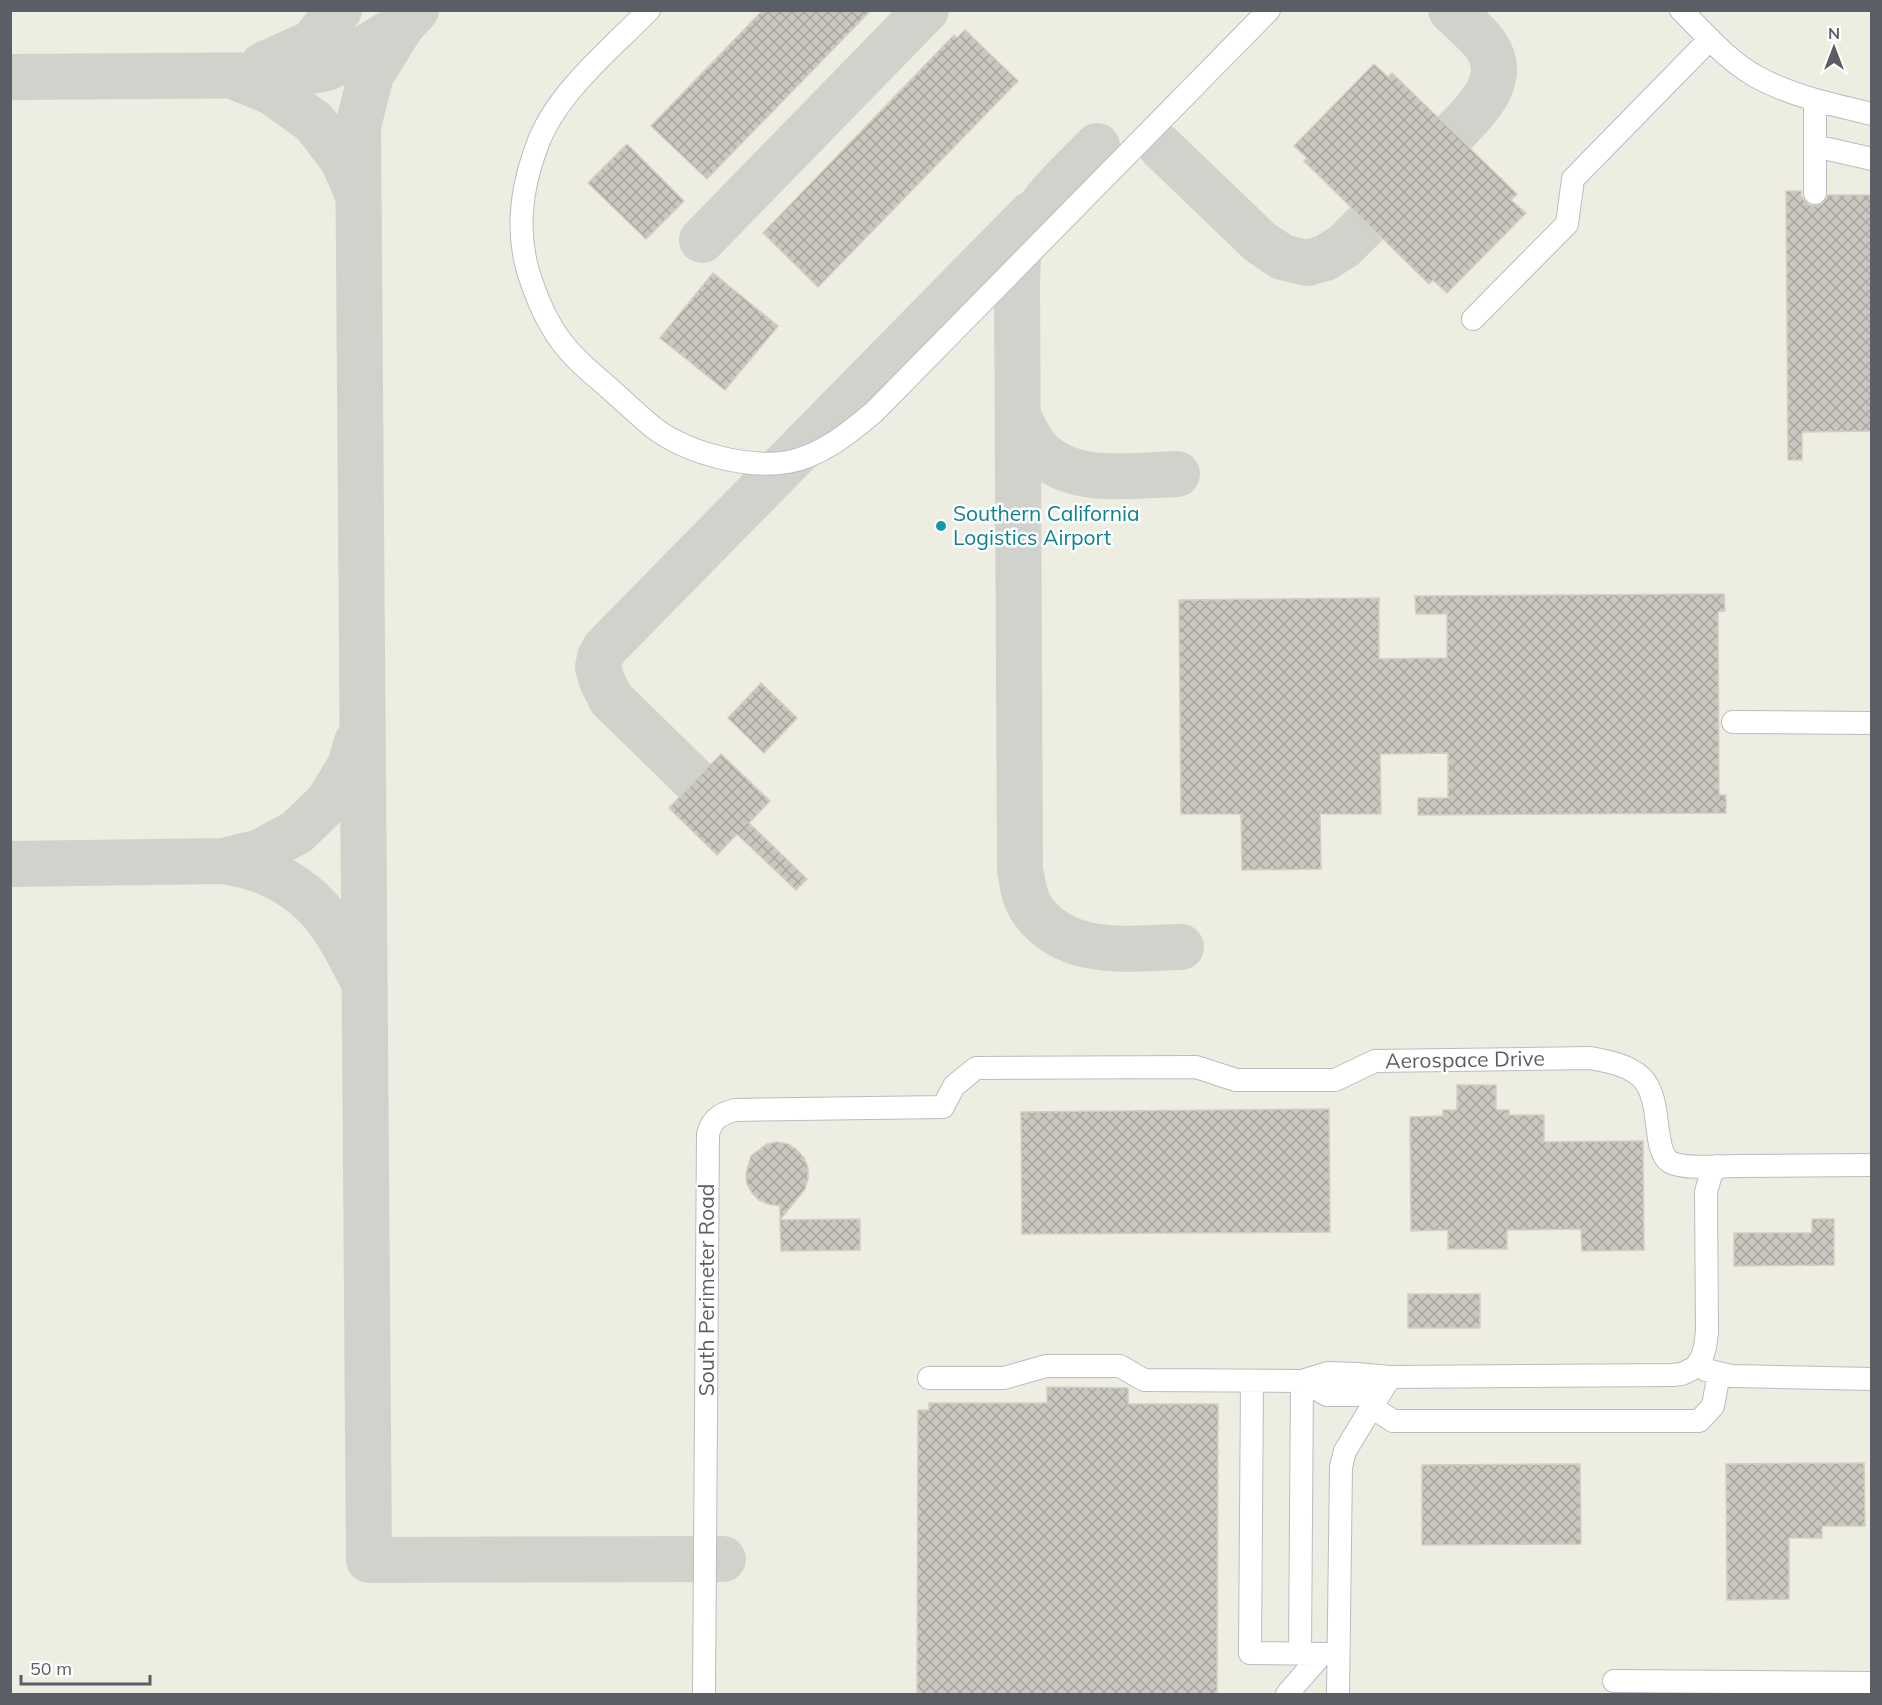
<svg xmlns="http://www.w3.org/2000/svg" width="1882" height="1705" font-family="Mulish,sans-serif">
  <defs>
    <pattern id="building-cross-hatch" width="8" height="8" patternUnits="userSpaceOnUse" patternTransform="scale(1.5)"><rect width="8" height="8" fill="#c9c7bf"/><path d="M0 0l8 8M0 8l8-8" fill="none" stroke="#a6a59f"/></pattern>
  </defs>
  <rect width="100%" height="100%" fill="#eeede2"/>
  <g fill="none" stroke-linecap="round" stroke-linejoin="round">
    <!-- taxiway -->
    <path stroke="#d2d2cc" stroke-width="46" d="M416,10L402,25L371,75L358,126L369,1560L723,1559
      M1451,10C1462,21 1476,32 1485,44C1510,79 1477,109 1454,133
      M263,65L312,43L339,10
      M10,77L288,75L327,68L357,53L396,29
      M237,78L272,92L314,122L343,160L357,193
      M1097,146C1068,176 1032,206 1020,247C1017,257 1018,270 1017,280L1020,869C1022,882 1024,897 1031,908C1065,959 1129,948 1181,947
      M1161,147L1260,242L1282,257L1307,263L1325,258L1344,246L1367,223
      M702,240L926,10
      M1018,416C1024,429 1030,442 1040,452C1074,486 1133,475 1177,474
      M695,781L611,699L602,681L598,667L600,657L605,648L1030,215
      M224,861C236,864 249,865 260,870C316,891 337,928 362,979
      M10,864L224,861L260,852L297,832L328,802L350,766L357,742"/>
  </g>
  <!-- building -->
  <path fill="url(#building-cross-hatch)" stroke="#d3cfc0" stroke-width="1.5" d="M763,10H871L707,179L651,126Z
    M965,30L1018,81L818,287L763,233L954,35L957,38Z
    M1374,64L1388,77L1392,73L1517,194L1511,200L1526,213L1447,293L1433,280L1429,284L1304,161L1307,158L1294,146Z
    M627,144L684,201L646,239L588,183Z
    M1786,191H1801V196L1804,200L1809,205L1814,206L1822,204L1828,195H1872V431L1802,432V460H1788Z
    M713,273L778,326L725,390L660,338Z
    M1724,594L1725,611L1718,612L1719,795H1726V813L1418,815V798H1448V753L1380,754L1381,814H1320L1321,869L1242,870L1241,814H1181L1179,600L1379,598V659L1447,658V614H1416L1415,596Z
    M761,683L797,718L764,753L728,718Z
    M721,754L770,801L749,823L807,879L796,890L737,834L717,855L669,808Z
    M1457,1085H1496V1110H1509V1115H1544V1142L1643,1141L1644,1250L1582,1251L1581,1229L1507,1230V1249H1448V1230L1411,1231L1410,1117L1443,1116V1110H1457Z
    M1329,1109L1330,1232L1022,1234L1021,1112Z
    M777,1142L788,1144L797,1150L804,1158L808,1168V1179L805,1189L780,1220V1206L768,1204L759,1200L752,1193L747,1184L746,1174L751,1156L767,1144Z
    M860,1219V1250L781,1251L780,1220Z
    M1812,1219H1834V1265L1734,1266V1233H1812Z
    M1408,1294H1480V1328H1408Z
    M1047,1387L1128,1388V1404H1218L1217,1695H917L918,1410H929V1403H1047Z
    M1864,1463L1865,1526H1822V1538H1789V1599L1727,1600L1726,1464Z
    M1580,1464L1581,1544L1422,1545V1465Z"/>
  <g fill="none" stroke-linecap="round" stroke-linejoin="round">
    <defs>
      <path id="minor" d="M649,10C611,49 555,94 537,146C522,186 516,230 528,271C535,294 547,322 561,341C575,360 593,374 610,389C625,402 639,416 654,428C687,453 747,469 788,462C821,456 849,433 874,412L1269,10
        M1681,10C1705,34 1728,61 1757,77C1792,96 1833,105 1872,114
        M1815,100V193
        M1815,146L1872,159
        M1473,319L1567,224L1573,179L1710,39
        M1733,722L1872,723
        M1706,1370L1731,1376L1872,1379
        M1328,1373L1357,1374L1390,1377L1356,1395H1327L1302,1381Z
        M929,1378H1004L1046,1366H1120L1144,1380L1302,1381L1300,1653
        M1252,1381L1250,1653L1338,1654
        M1372,1407L1393,1421H1699L1713,1406L1719,1373
        M1614,1681L1872,1683
        M704,1694L708,1134C712,1119 720,1114 735,1110L943,1107L954,1086L976,1068L1196,1067L1236,1080H1335L1375,1061L1590,1058C1607,1061 1628,1065 1641,1077C1664,1099 1651,1150 1670,1162C1684,1170 1721,1166 1738,1166C1783,1166 1827,1165 1872,1165
        M1287,1694L1322,1654
        M1338,1694L1341,1467L1345,1451L1390,1377L1672,1375L1682,1374L1696,1367L1702,1357L1705,1347L1707,1332L1706,1192L1711,1174L1718,1166"/>
    </defs>
    <!-- minor casing -->
    <use href="#minor" stroke="#babcc2" stroke-width="24"/>
    <!-- minor -->
    <use href="#minor" stroke="#fff" stroke-width="22"/>
  </g>
  <!-- markers -->
  <circle fill="#0f9aa8" stroke="#fff" stroke-width="2" cx="941" cy="526" r="6"/>
  <g text-anchor="middle" stroke-width="5" stroke-linejoin="round" paint-order="stroke">
    <!-- culture labels -->
    <g font-size="21" fill="#0d838f" stroke="#fff" text-anchor="start">
      <text x="953" y="521">Southern California<tspan x="953" dy="24">Logistics Airport</tspan></text>
    </g>
    <!-- street labels -->
    <g font-size="21" fill="#5b5e64" stroke="#fff">
      <text transform="translate(1465 1060) rotate(-1)" y="7">Aerospace Drive</text>
      <text transform="translate(707 1290) rotate(-90)" y="7">South Perimeter Road</text>
    </g>
  </g>
  <!-- border -->
  <rect width="1882" height="1705" fill="none" stroke="#5b5e64" stroke-width="24"/>
  <!-- north arrow -->
  <g transform="translate(1834 48)" stroke="#ffffff" stroke-width="4.5" paint-order="stroke">
  <path d="M0-4.5L10 22L0 15L-10 22Z" fill="#5b5e64"/>
  <text y="-9" font-size="16" font-weight="bold" text-anchor="middle" fill="#5b5e64">N</text>
  </g>
  <!-- scale -->
  <path d="M21 1675v9h129v-9" fill="none" stroke="#5b5e64" stroke-width="3"/>
  <text x="30" y="1675" font-size="18" fill="#5b5e64" stroke="#ffffff" stroke-width="4.5" paint-order="stroke">50 m</text>
</svg>
